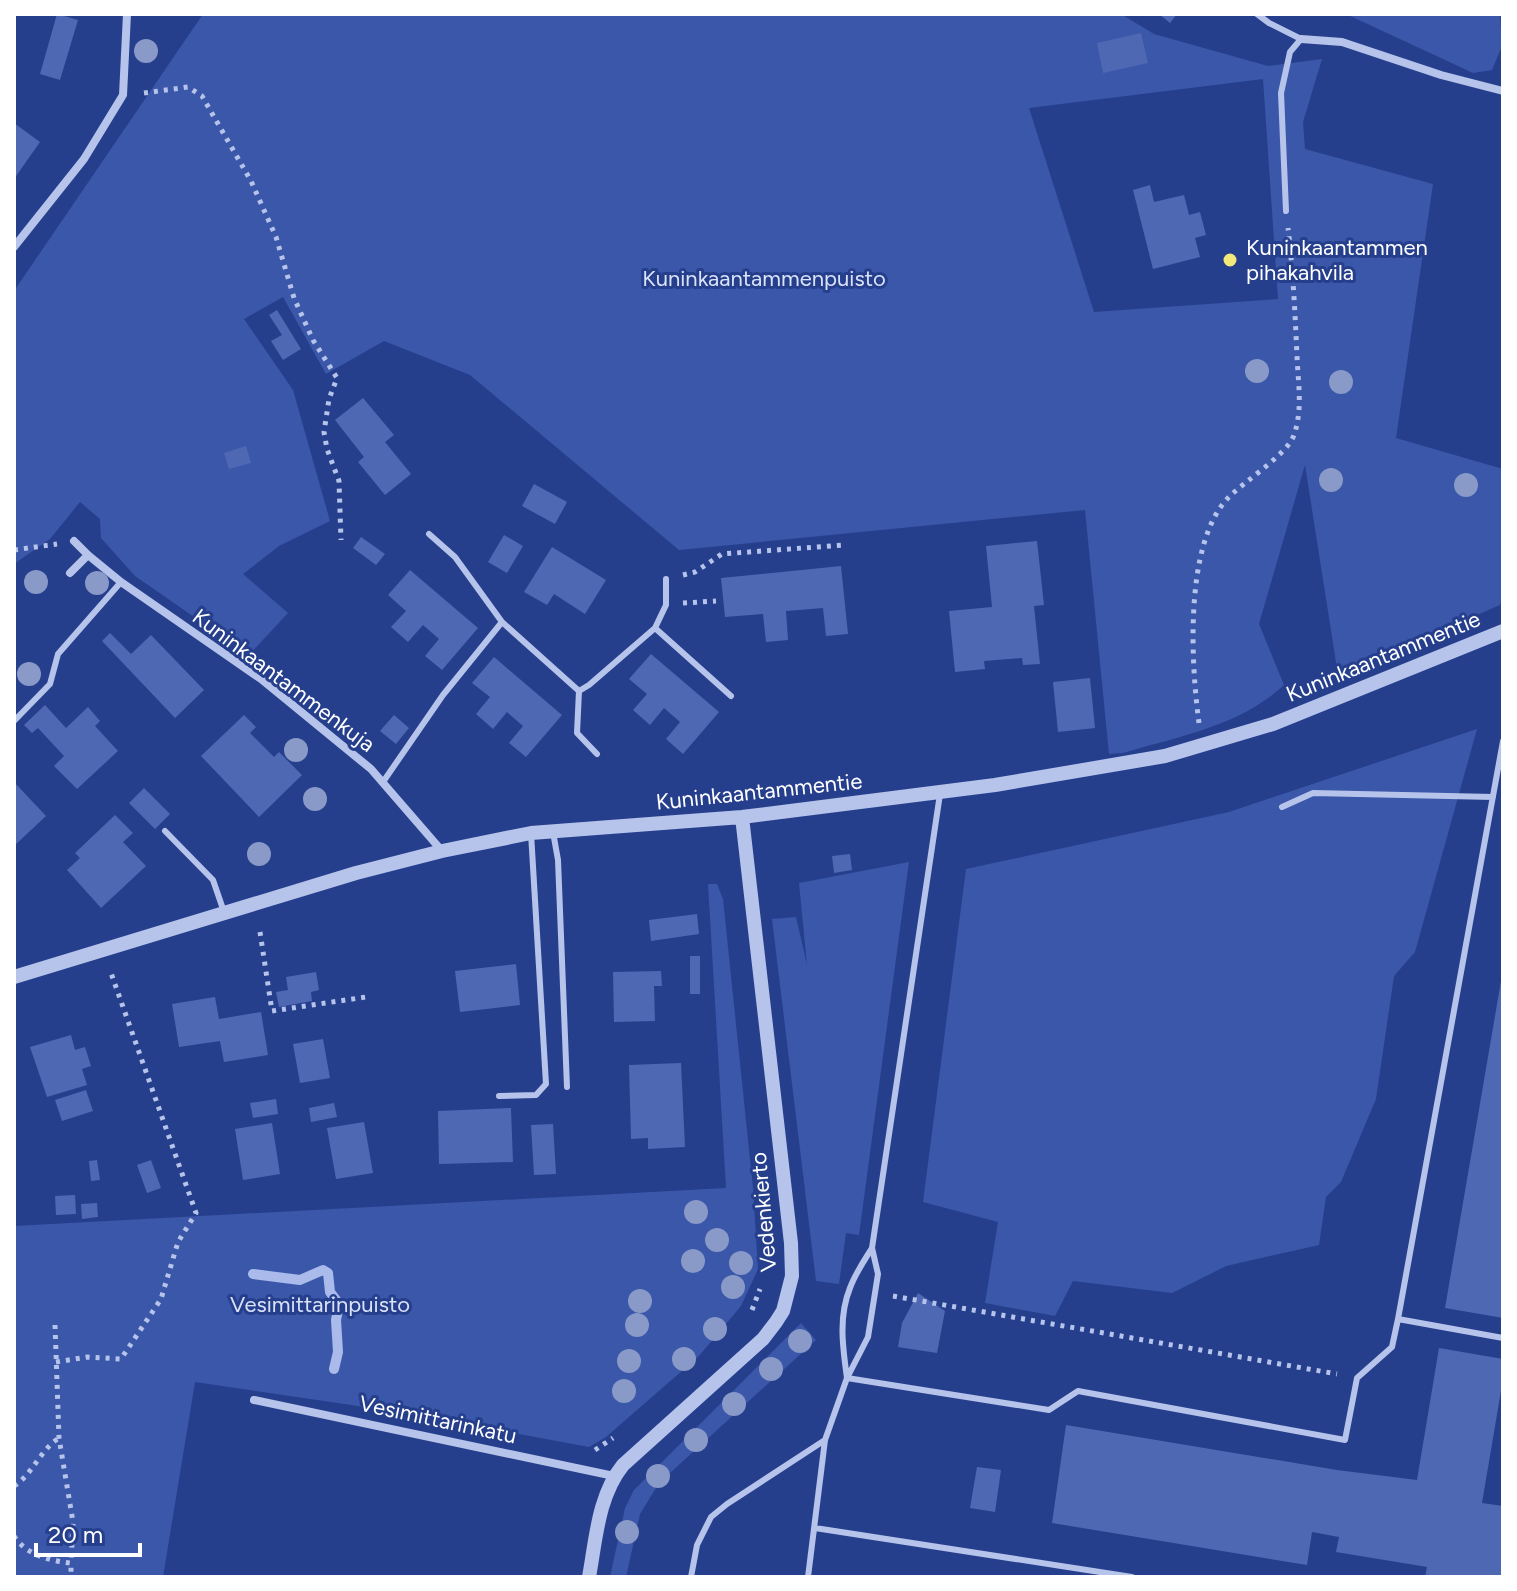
<svg xmlns="http://www.w3.org/2000/svg" width="1517" height="1591" viewBox="0 0 1517 1591" font-family="Figtree,sans-serif">
	<style>
		.green { fill: #3b57a9; fill-rule: evenodd }
		.lines { fill: none; stroke-linecap: round; stroke-linejoin: round }
		.stream { stroke: #aabbeb; stroke-width: 10 }
		.building { fill: #4f68b3 }
		.path { stroke: #b6c3ea; stroke-width: 5; stroke-dasharray: 4 6; stroke-linecap: butt }
		.service { stroke: #b6c3ea; stroke-width: 6 }
		.minor { stroke: #b6c3ea; stroke-width: 8 }
		.tertiary { stroke: #b6c3ea; stroke-width: 14 }
		.tree { fill: #8999c8 }
		.poi-dot { fill: #f4e87a; stroke: #263f8d; stroke-width: 3 }
		.labels { text-anchor: middle; stroke-width: 6; stroke-linejoin: round; paint-order: stroke }
		.poi-label { font-size: 22px; fill: #fff; stroke: #263f8d; text-anchor: start }
		.park-label { font-size: 22px; fill: #dae2f8; stroke: #263f8d }
		.street-label { font-size: 22px; fill: #fff; stroke: #263f8d }
	</style>
	<rect width="100%" height="100%" fill="#263f8d"/>
	<path class="green" d="M203,14H1121L1154,34L1268,66L1322,59L1303,122L1305,149L1433,184L1396,438L1503,469V590L1500,605L1338,675L1305,465L1259,624L1284,685C1240,726 1179,736 1123,753L1109,754L1085,510L679,550L470,375L384,341L326,374L283,297L244,319L293,390L330,521L279,546L243,574L288,613L249,655L135,576L101,538L100,519L80,502L50,539L14,564V291ZM1263,79L1278,299L1094,312L1029,108Z
		M1346,14H1500L1502,46L1492,70L1473,73Z
		M1477,729L1415,952L1394,976L1376,1099L1341,1182L1326,1197L1319,1245L1226,1266L1172,1293L1073,1281L1055,1316L985,1303L998,1222L923,1202L966,869L1229,812Z
		M909,862L859,1235L846,1233L839,1284L816,1281L772,919L796,917L807,965L799,883Z
		M708,884H717L723,899L753,1188L758,1269L741,1306L699,1356L606,1437L589,1447L399,1412L195,1382L163,1577H14V1226L726,1188Z
		M801,1323L816,1340L659,1483L640,1514L626,1577H610L625,1508L634,1490Z"/>
	<g class="lines">
		<path class="stream" d="M253,1274L300,1280L323,1270L328,1273L330,1292L339,1304L336,1320L338,1352L334,1369"/>
	</g>
	<path class="building" d="M57,14L78,20L60,80L40,74Z
		M1159,14H1177L1170,23Z
		M1141,33L1148,63L1103,73L1097,43Z
		M14,123L40,142L14,179Z
		M1150,185L1154,202L1184,195L1189,215L1200,212L1206,235L1195,238L1200,257L1153,269L1133,190Z
		M277,310L301,349L283,360L271,341L282,335L269,315Z
		M363,398L394,435L385,442L411,474L385,495L358,462L364,457L335,420Z
		M246,446L251,463L229,469L224,453Z
		M534,484L567,502L555,524L522,506Z
		M504,535L523,546L507,573L488,562Z
		M361,537L385,554L376,565L353,548Z
		M1037,541L1044,605L1034,606L1040,664L1023,665L1022,658L984,661L985,669L955,672L949,611L992,607L986,546Z
		M552,547L606,580L585,614L554,594L547,605L524,592Z
		M841,566L848,634L826,636L823,608L786,611L788,640L766,642L763,614L725,617L721,578Z
		M410,570L478,628L442,670L425,656L439,639L423,625L408,642L391,627L406,611L388,595Z
		M110,633L131,654L151,635L204,690L175,718L102,641Z
		M651,654L719,712L683,754L666,739L680,722L664,708L650,725L633,710L647,694L629,679Z
		M494,657L562,715L526,757L509,743L523,726L507,712L493,729L476,714L490,697L472,683Z
		M1090,678L1095,728L1058,732L1053,682Z
		M45,705L66,728L88,707L100,721L95,726L118,751L77,789L54,766L64,756L38,728L32,733L24,725Z
		M244,715L256,727L250,733L274,757L279,752L302,775L259,817L201,756Z
		M394,715L409,728L396,744L380,731Z
		M14,782L46,816L14,846Z
		M144,788L170,814L155,829L129,803Z
		M115,815L133,833L123,842L146,866L101,908L67,870L80,858L75,853Z
		M850,854L852,870L834,873L832,856Z
		M697,914L699,934L651,941L649,920Z
		M690,956H700V994H690Z
		M516,964L520,1005L460,1012L455,971Z
		M661,971L662,986H654L655,1021L614,1022L613,972Z
		M316,972L319,990L311,992L312,1001L279,1007L276,992L288,990L286,977Z
		M1501,981L1503,982V1318L1445,1308Z
		M215,997L219,1019L261,1012L268,1055L224,1062L220,1041L179,1047L172,1004Z
		M71,1035L75,1050L85,1047L91,1066L82,1069L87,1085L47,1097L30,1047Z
		M323,1039L330,1078L300,1083L293,1044Z
		M681,1063L685,1147L648,1149V1138L631,1139L629,1065Z
		M86,1090L93,1111L62,1121L55,1100Z
		M276,1099L278,1114L253,1118L250,1103Z
		M334,1103L337,1117L311,1122L309,1108Z
		M511,1108L513,1162L439,1164L438,1111Z
		M364,1122L373,1173L336,1179L327,1128Z
		M272,1123L280,1174L243,1180L235,1129Z
		M553,1124L556,1174L534,1175L531,1125Z
		M97,1160L100,1180L91,1181L89,1161Z
		M151,1160L161,1188L147,1193L137,1165Z
		M75,1195L76,1214L56,1215L55,1196Z
		M97,1203L98,1217L82,1219L81,1204Z
		M918,1293L945,1311L937,1353L898,1347L902,1323Z
		M1439,1348L1503,1359V1379L1482,1503L1503,1506V1577H1425L1427,1567L1336,1552L1339,1537L1312,1532L1307,1565L1052,1523L1066,1425L1337,1470L1417,1480Z
		M977,1467L1001,1470L995,1512L970,1508Z"/>
	<g class="lines">
		<path class="path" d="M144,93L188,87L202,96L251,181L276,237L294,298L313,340L337,378L329,399L324,432L327,449L339,481L341,540
			M14,550L57,544
			M683,575L695,572L722,554L843,545
			M683,603L716,601
			M1199,723C1191,664 1184,544 1228,498C1243,482 1287,455 1294,435C1303,409 1298,383 1297,356C1295,313 1293,270 1288,228
			M260,932L272,1011L366,997
			M893,1296L1337,1374
			M752,1310L760,1289
			M55,1325L59,1438L73,1522L71,1563
			M56,1362L87,1357L121,1359L161,1299L178,1242L196,1213L111,973
			M595,1450L613,1438
			M14,1486C33,1474 40,1450 59,1438
			M14,1536C26,1555 50,1561 71,1563V1577"/>
		<path class="service" d="M1257,14L1269,23L1301,39L1290,52L1281,93L1286,211
			M429,534L455,557L502,622
			M655,628L731,696
			M579,691L577,733L597,754
			M14,721L50,684L58,654L121,582
			M383,782L443,695L502,622L579,691L589,685L655,628L666,605V579
			M1282,807L1313,793L1493,797
			M165,831L213,880L224,912
			M553,832L558,860L567,1087
			M499,1096L536,1095L546,1084L531,833
			M1398,1319L1503,1338
			M847,1378L1049,1410L1078,1391L1345,1440L1357,1378L1392,1347L1398,1319L1503,741
			M847,1378C843,1349 838,1317 850,1288C855,1274 864,1261 872,1248L940,794
			M815,1528L1132,1577
			M691,1577L697,1545L711,1517L727,1504L825,1440
			M808,1577L825,1440L847,1378L868,1337L878,1274L872,1248"/>
		<path class="minor" d="M1301,39L1342,42L1441,75L1503,91
			M14,247L84,159L123,95L127,14
			M88,555L121,582L261,679L371,769L442,851
			M70,573L88,555L74,541
			M254,1400L614,1476"/>
		<path class="tertiary" d="M14,977L356,873L442,851L531,833L742,817L995,785L1165,756L1273,724L1503,631
			M589,1577C596,1539 598,1496 623,1465L763,1339L776,1322L783,1311L792,1276L791,1243L742,817"/>
	</g>
	<g class="tree">
		<circle cx="146" cy="51" r="12"/>
		<circle cx="1257" cy="371" r="12"/>
		<circle cx="1341" cy="382" r="12"/>
		<circle cx="1331" cy="480" r="12"/>
		<circle cx="1466" cy="485" r="12"/>
		<circle cx="36" cy="582" r="12"/>
		<circle cx="97" cy="583" r="12"/>
		<circle cx="29" cy="674" r="12"/>
		<circle cx="296" cy="750" r="12"/>
		<circle cx="315" cy="799" r="12"/>
		<circle cx="259" cy="854" r="12"/>
		<circle cx="696" cy="1212" r="12"/>
		<circle cx="717" cy="1240" r="12"/>
		<circle cx="693" cy="1261" r="12"/>
		<circle cx="741" cy="1263" r="12"/>
		<circle cx="733" cy="1287" r="12"/>
		<circle cx="640" cy="1301" r="12"/>
		<circle cx="637" cy="1325" r="12"/>
		<circle cx="715" cy="1329" r="12"/>
		<circle cx="800" cy="1341" r="12"/>
		<circle cx="684" cy="1359" r="12"/>
		<circle cx="629" cy="1361" r="12"/>
		<circle cx="771" cy="1369" r="12"/>
		<circle cx="624" cy="1391" r="12"/>
		<circle cx="734" cy="1404" r="12"/>
		<circle cx="696" cy="1440" r="12"/>
		<circle cx="658" cy="1476" r="12"/>
		<circle cx="627" cy="1532" r="12"/>
	</g>
	<circle class="poi-dot" cx="1230" cy="260" r="8"/>
	<g class="labels">
		<g class="poi-label">
			<text x="1246" y="255">Kuninkaantammen<tspan x="1246" dy="25">pihakahvila</tspan></text>
		</g>
		<g class="park-label">
			<text x="764" y="286">Kuninkaantammenpuisto</text>
			<text x="320" y="1312">Vesimittarinpuisto</text>
		</g>
		<g class="street-label">
			<text transform="translate(1383 656) rotate(-22)" y="8">Kuninkaantammentie</text>
			<text transform="translate(284 680) rotate(37)" y="8">Kuninkaantammenkuja</text>
			<text transform="translate(759 791) rotate(-6)" y="8">Kuninkaantammentie</text>
			<text transform="translate(763 1212) rotate(-95)" y="8">Vedenkierto</text>
			<text transform="translate(438 1419) rotate(12)" y="8">Vesimittarinkatu</text>
		</g>
	</g>
	<rect width="1517" height="1591" fill="none" stroke="#ffffff" stroke-width="32"/>
	<path d="M36 1543v12h104v-12" fill="none" stroke="#ffffff" stroke-width="4"/>
	<text x="48" y="1543" font-size="24" fill="#ffffff" stroke="#263f8d" stroke-width="6" paint-order="stroke">20 m</text>
</svg>
